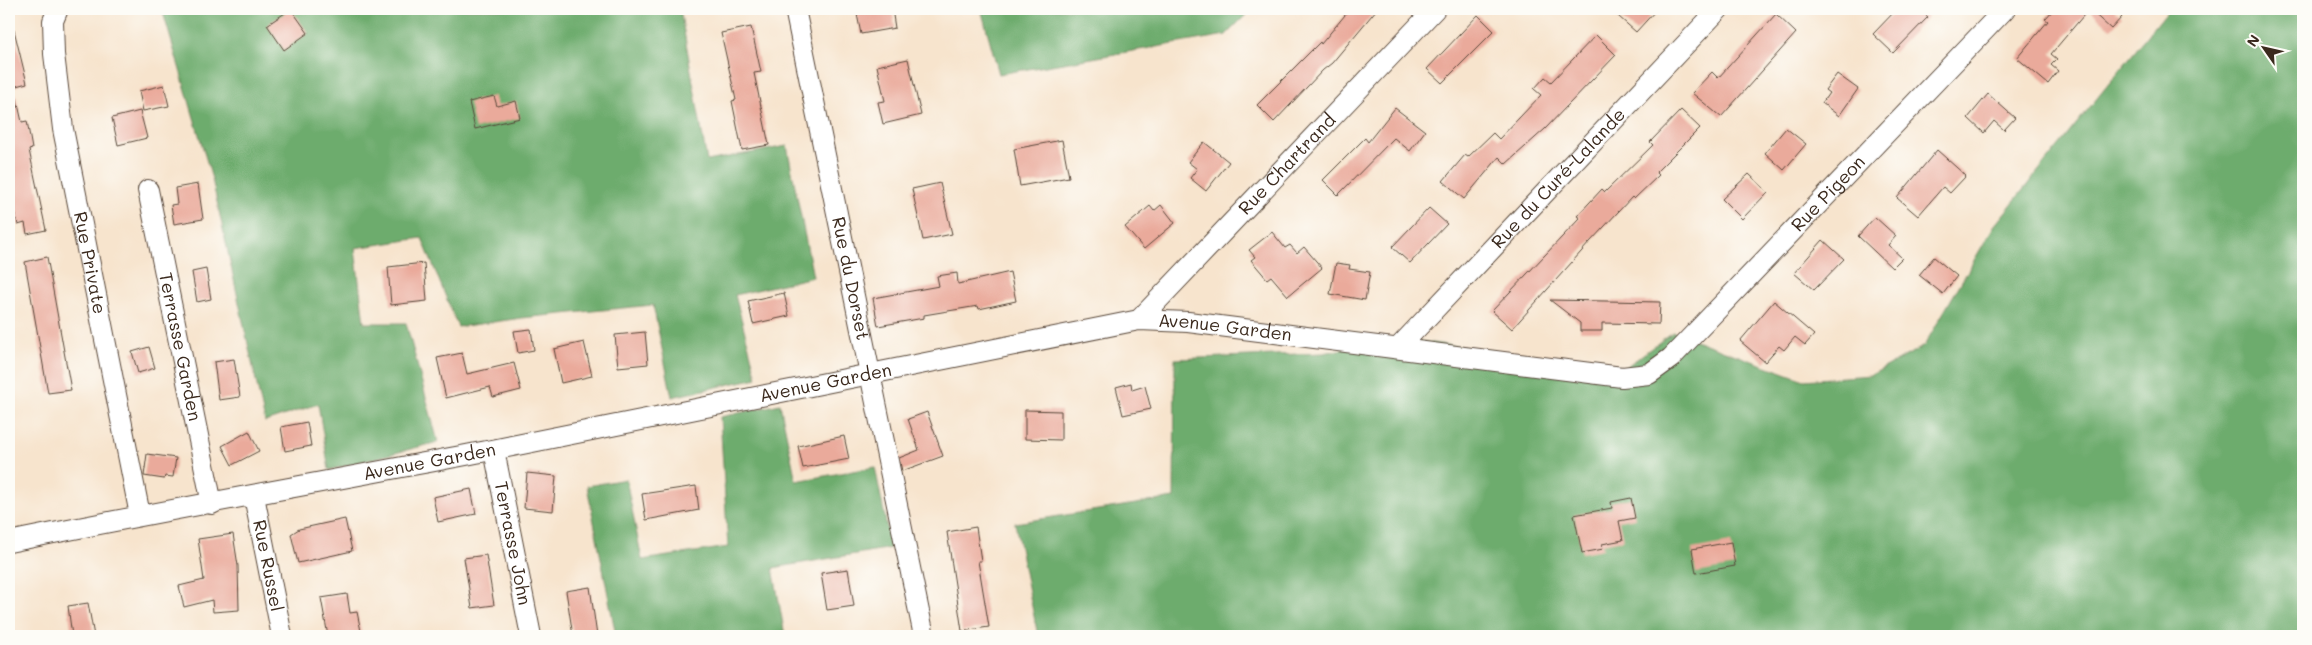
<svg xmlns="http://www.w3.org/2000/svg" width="2312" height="645" viewBox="0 0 2312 645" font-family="Mali,sans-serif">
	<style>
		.forest { fill: #6dac6d; stroke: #546b46 }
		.building { fill: #eaaa9b }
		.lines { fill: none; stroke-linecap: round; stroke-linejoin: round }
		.street-casing { stroke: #574638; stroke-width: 22 }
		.street { stroke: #fff; stroke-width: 20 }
		.labels { text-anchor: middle; stroke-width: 5; stroke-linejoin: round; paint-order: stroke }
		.street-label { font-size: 18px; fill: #3b2a1e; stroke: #fdfcf7 }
	</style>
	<rect width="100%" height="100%" fill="#fdfcf7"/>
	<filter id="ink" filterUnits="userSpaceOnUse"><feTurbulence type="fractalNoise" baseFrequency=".02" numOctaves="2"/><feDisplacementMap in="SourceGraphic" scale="10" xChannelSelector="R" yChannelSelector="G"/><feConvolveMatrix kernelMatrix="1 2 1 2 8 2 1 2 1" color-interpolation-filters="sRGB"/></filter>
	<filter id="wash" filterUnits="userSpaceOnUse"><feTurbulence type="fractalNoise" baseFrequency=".0096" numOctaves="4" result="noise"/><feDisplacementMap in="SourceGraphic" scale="20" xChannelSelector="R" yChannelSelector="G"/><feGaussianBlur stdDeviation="1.12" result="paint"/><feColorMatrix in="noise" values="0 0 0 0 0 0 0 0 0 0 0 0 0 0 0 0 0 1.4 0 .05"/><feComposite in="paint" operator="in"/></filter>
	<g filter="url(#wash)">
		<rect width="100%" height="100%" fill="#f7e4cd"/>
		<path class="forest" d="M162,9H680L707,161L787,146L813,277L735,295L757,378L672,397L653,305L522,318L458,327L422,238L355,248L364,323H406L438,442L329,470L318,404L265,422L212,179Z
			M981,9H1252L1226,35L999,74Z
			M2169,9H2303V636H1038L1015,523L1174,498L1175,359L1324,353L1396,338L1623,369L1673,332L1804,380L1871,375L1924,346L1994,226Z
			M780,404L796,481L875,467L891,548L773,568L785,636H616L587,486L626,479L642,560L728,547L720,417Z"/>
		<g id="blocks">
			<path class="building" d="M291,9L308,33L284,50L267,25Z
				M856,9H892L895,28L861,34Z
				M1350,9H1377L1332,63L1323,70L1274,122L1257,105L1320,42L1321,44Z
				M1610,9H1657L1636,32Z
				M1897,9H1919L1928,17L1893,53L1873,34Z
				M2054,9H2089L2051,54L2057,59L2051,65L2058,71L2048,84L2017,58L2048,21L2045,19Z
				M2089,9H2114L2122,17L2111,29Z
				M1776,14L1796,33L1721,117L1692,93L1712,72L1718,78Z
				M1478,15L1494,31L1442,83L1427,69Z
				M751,27L761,72L754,73L769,145L742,150L732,101L736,100L721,33Z
				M14,30L27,83L9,88V31Z
				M1596,35L1616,55L1545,129L1506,164L1499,157L1464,199L1443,181L1465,155L1468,157L1493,133L1499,139L1541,95L1534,89L1545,77L1551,82Z
				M908,59L921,115L883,124L878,102L885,101L877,66Z
				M1837,74L1858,89L1839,116L1822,103L1829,93L1825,90Z
				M164,85L169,106L143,111L139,91Z
				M15,91L22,122L27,121L32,149L29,150L46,230L27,234L25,223L18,225L9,181V92Z
				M1988,94L2015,118L2004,130L1994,121L1984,133L1968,118Z
				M494,96L497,106L516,101L520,118L475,129L469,102Z
				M1395,108L1425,131L1410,151L1394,138L1338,195L1323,180L1365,138L1368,142Z
				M1681,110L1700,128L1656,172L1659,175L1634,199L1632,197L1590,242L1512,329L1492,311L1580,218L1577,216L1602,189L1605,192L1653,145L1650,142Z
				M140,111L147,138L118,145L112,118Z
				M1786,128L1806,144L1784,170L1765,153Z
				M1062,140L1069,177L1020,186L1014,149Z
				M1204,142L1229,162L1206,191L1190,178L1197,169L1188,162Z
				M1937,150L1966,176L1950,193L1943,187L1918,216L1897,198Z
				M1749,174L1768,192L1742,219L1722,199Z
				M940,183L952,234L923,240L912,189Z
				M198,184L203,219L174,224L171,205L177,204L175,188Z
				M1161,205L1175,223L1144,249L1125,227L1150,206L1154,211Z
				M1429,208L1447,224L1410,263L1392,247Z
				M1875,217L1896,236L1888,245L1902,258L1892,268L1858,236Z
				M1272,232L1285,248L1290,245L1297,253L1304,247L1322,268L1288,296L1271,276L1267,279L1251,260L1255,257L1249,250Z
				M1823,240L1844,259L1814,290L1794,273Z
				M47,257L71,390L48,393L25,262Z
				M1934,257L1957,276L1943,294L1919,275Z
				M424,263L427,301L391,305L388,267Z
				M1336,263L1350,265L1349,269L1370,272L1365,300L1330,294Z
				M206,269L211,299L197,302L192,272Z
				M1010,272L1016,301L979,309L978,306L924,315V318L878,326L873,298L939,286L937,276L957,273L958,284Z
				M784,293L789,316L753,324L748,301Z
				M1550,300L1660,302L1659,324L1602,323V331H1580V323Z
				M1774,301L1814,335L1805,345L1795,337L1784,350L1779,346L1765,362L1740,341Z
				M531,329L534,350L518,353L514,331Z
				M645,332L648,364L618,367L615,335Z
				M584,342L592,376L561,383L554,349Z
				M149,347L155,368L138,373L132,352Z
				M462,353L467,374L514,363L521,390L493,397L490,387L446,398L437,358Z
				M234,359L240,397L219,400L214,362Z
				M1131,383L1132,390L1145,386L1151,409L1123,415L1116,387Z
				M1025,410L1061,411V440L1025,439Z
				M927,412L943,456L902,471L899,458L919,450L908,419Z
				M307,422L311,446L285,451L281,427Z
				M249,431L259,451L232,465L222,446Z
				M844,436L849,459L803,468L798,446Z
				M147,454L176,458L173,477L165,476L164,479L144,476Z
				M527,473L556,476L553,511L524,508Z
				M696,486L699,510L646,520L642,494Z
				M471,489L476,514L438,522L433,497Z
				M1631,498L1635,518L1619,521L1623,540L1602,544L1603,549L1582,553L1574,515L1612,508L1611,502Z
				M345,519L352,551L298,563L291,534L299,529Z
				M976,527L981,561H978L989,627L962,631L947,532Z
				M233,534L238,566L239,610L213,612L212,600L184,607L179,586L204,580L198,539Z
				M1731,542L1735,566L1696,573L1692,549Z
				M486,555L494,605L472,608L464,558Z
				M848,569L854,606L827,610L821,573Z
				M590,587L597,636H573L566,591Z
				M347,594L350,613L357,612L362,636H328L321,598Z
				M88,603L94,636H72L68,606Z"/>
		</g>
	</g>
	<g filter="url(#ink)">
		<use href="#blocks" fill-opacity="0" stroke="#574638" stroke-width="1"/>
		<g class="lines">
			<g class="street-casing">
				<g id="street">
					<path id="s1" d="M58,9L53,21L54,54L63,129L140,515"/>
					<path id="s2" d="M795,9L924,636"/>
					<path id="s3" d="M148,190L212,504"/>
					<path id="s4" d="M1139,320L1435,9"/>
					<path id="s5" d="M1399,347L1719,9"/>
					<path id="s6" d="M494,450L531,636"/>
					<path id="s7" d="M254,496L282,636"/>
					<path id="s8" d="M9,542C169,509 331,481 492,450C708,408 923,362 1139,320L1188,322L1622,377L1649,374L1671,358L2005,9"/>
				</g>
			</g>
			<use href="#street" class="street"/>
		</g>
	</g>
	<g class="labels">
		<g class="street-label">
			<text dy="6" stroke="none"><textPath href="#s4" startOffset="215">Rue Chartrand</textPath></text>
			<text dy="6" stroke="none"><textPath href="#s5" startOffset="232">Rue du Curé-Lalande</textPath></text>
			<text dy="6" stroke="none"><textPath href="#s8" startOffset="1920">Rue Pigeon</textPath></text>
			<text dy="6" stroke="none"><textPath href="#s1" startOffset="258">Rue Private</textPath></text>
			<text dy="6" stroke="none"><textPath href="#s2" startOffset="275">Rue du Dorset</textPath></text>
			<text dy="6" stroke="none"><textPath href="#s8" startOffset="1238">Avenue Garden</textPath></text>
			<text dy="6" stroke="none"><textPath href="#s3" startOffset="160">Terrasse Garden</textPath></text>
			<text dy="6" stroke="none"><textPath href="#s8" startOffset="832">Avenue Garden</textPath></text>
			<text dy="6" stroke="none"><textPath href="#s8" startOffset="428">Avenue Garden</textPath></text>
			<text dy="6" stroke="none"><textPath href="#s6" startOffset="95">Terrasse John</textPath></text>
			<text dy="6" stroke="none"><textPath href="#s7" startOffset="71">Rue Russel</textPath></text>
		</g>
	</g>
	<rect width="2312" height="645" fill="none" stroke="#fdfcf7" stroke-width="30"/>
	<g transform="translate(2264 48) rotate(304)" stroke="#fdfcf7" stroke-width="4" paint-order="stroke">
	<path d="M0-4L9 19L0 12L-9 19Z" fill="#3b2a1e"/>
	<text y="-8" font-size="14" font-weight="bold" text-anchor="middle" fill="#3b2a1e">N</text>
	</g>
</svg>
